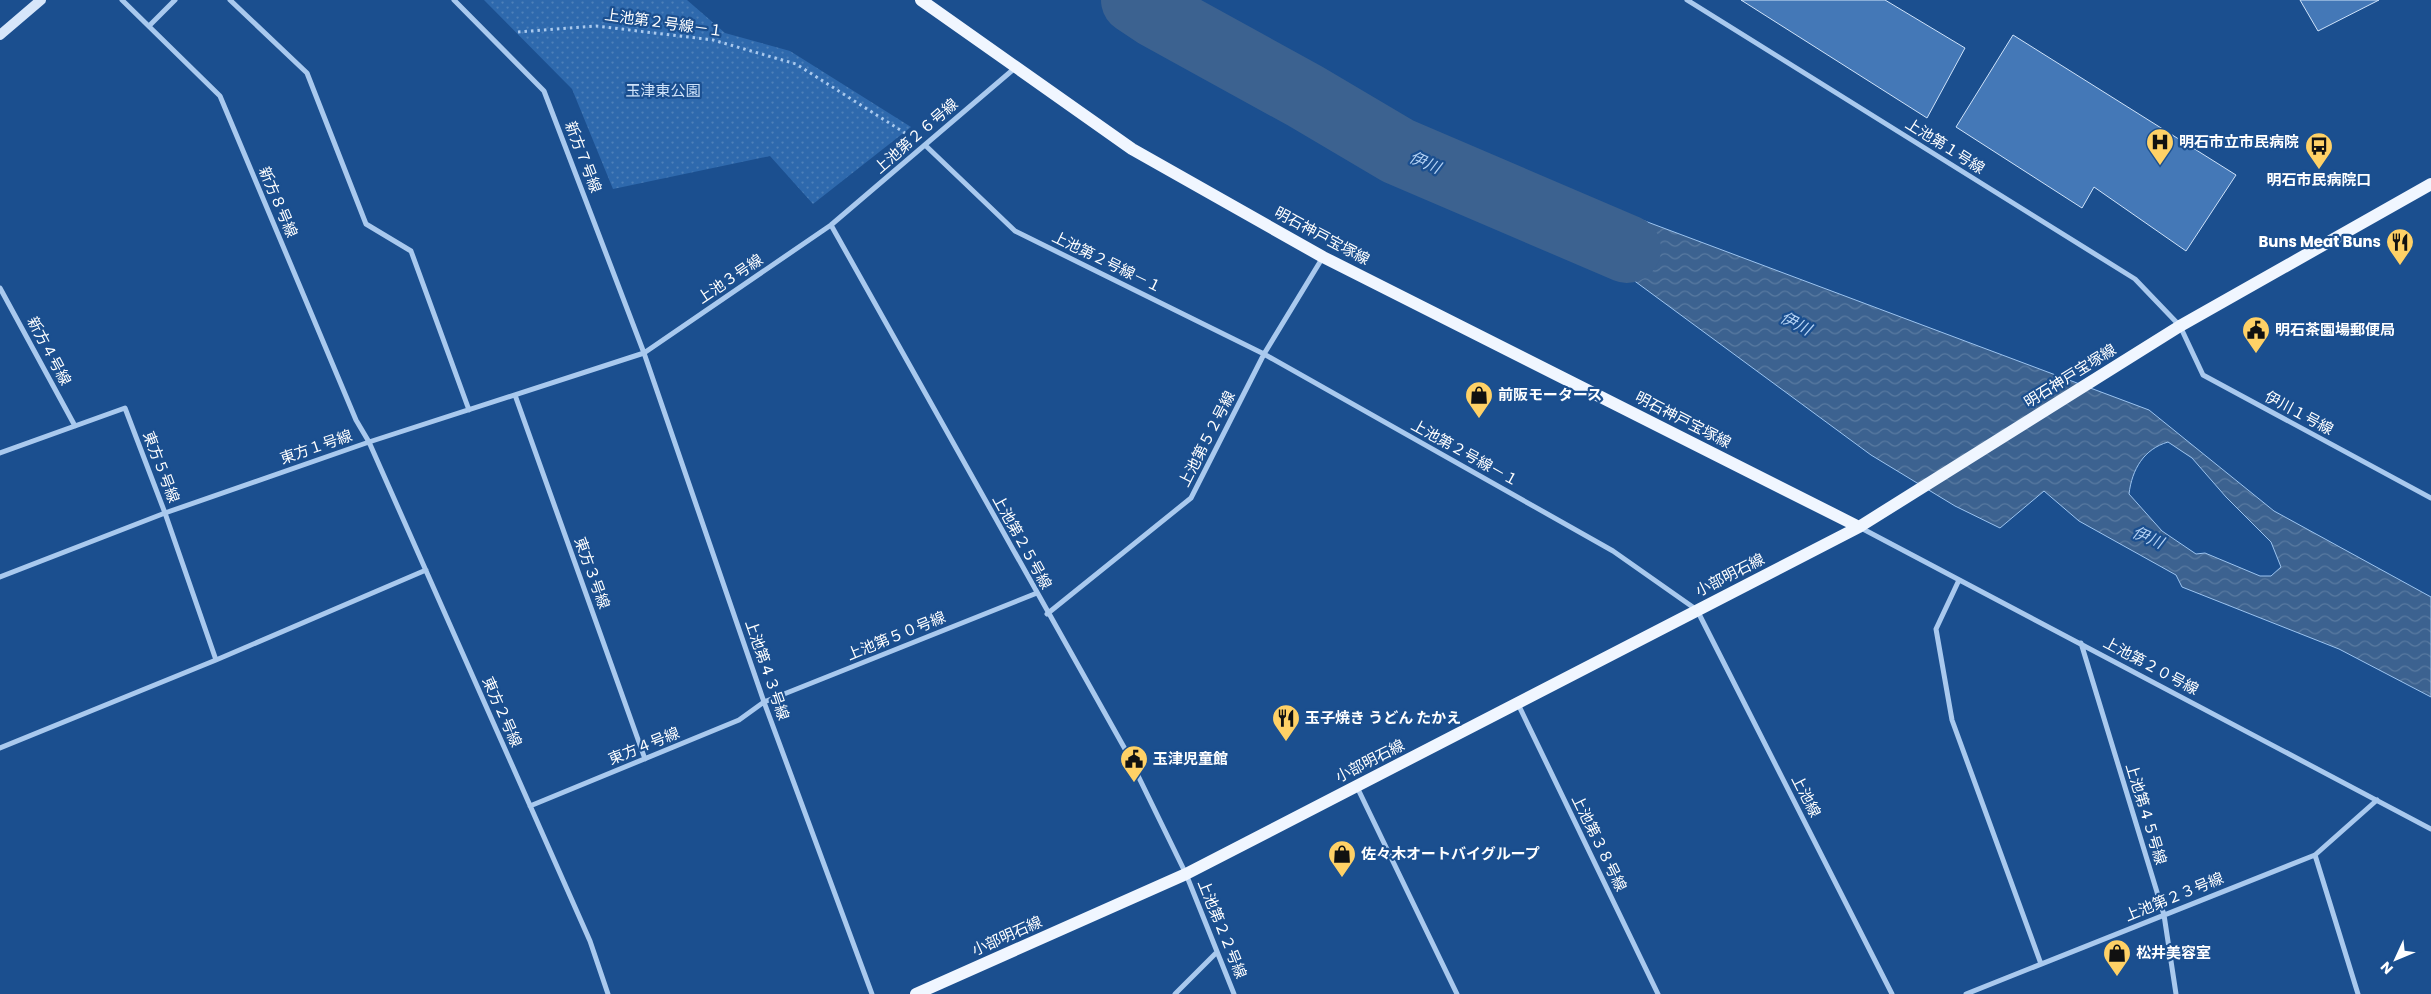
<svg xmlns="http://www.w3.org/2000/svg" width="2431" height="994" viewBox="0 0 2431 994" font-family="Poppins,'Noto Sans JP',sans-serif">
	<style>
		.park { fill: url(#park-dots) }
		.water { fill: url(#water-waves); stroke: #9cc4f0; fill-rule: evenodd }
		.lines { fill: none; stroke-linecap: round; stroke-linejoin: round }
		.river { stroke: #3c6290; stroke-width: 68 }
		.building { fill: #4478b7; stroke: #cfe3fa }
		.path { stroke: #a9c9ee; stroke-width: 3; stroke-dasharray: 2.5 4; stroke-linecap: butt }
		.street { stroke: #a9c9ee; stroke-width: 5 }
		.secondary { stroke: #d6e6fa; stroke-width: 10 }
		.primary { stroke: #f0f6ff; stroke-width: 12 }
		.labels { text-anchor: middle; stroke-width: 4.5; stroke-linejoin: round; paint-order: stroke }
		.street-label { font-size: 15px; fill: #fff; stroke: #1b4f8f }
		.park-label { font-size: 15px; fill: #cfe3fa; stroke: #1b4f8f }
		.poi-label { font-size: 15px; font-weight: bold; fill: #fff; stroke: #1b4f8f; text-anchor: start }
		.water-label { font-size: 16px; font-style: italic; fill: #b5d3f5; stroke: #1b4f8f }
	</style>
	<defs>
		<pattern id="park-dots" width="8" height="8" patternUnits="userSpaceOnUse" patternTransform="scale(1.25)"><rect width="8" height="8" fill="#2e69ad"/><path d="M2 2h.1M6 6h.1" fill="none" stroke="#4d80b9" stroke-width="1.8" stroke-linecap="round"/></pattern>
		<pattern id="water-waves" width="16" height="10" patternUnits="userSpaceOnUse" patternTransform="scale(1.25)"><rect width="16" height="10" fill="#3c6290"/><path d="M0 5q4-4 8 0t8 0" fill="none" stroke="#597aa1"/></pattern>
	</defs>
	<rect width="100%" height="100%" fill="#1b4f8f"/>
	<path class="park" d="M484,0H687L725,33L790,51L911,127L813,204L770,156L613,189L572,89Z"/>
	<path class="water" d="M1458,151L2149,410L2274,511L2431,597V697L2339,649L2182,587L2176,575L2079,521L2044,491L2000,528L1955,506L1871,455ZM2168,442L2192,458L2226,497L2271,542L2281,567L2271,576H2260L2205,553L2196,554L2162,531L2129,494C2132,469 2144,449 2168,442Z"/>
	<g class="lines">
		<path class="river" d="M1135,0L1156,14L1305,96L1398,151L1627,249"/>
	</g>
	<path class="building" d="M1741,0H1885L1965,48L1927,118Z
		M2300,0H2379L2318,31Z
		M2013,35L2236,175L2186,251L2094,187L2082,208L1956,127Z"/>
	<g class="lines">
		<path class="path" d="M518,32L596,26L713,40L796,64L905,133"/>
		<path class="street" d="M122,0L220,96L356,420L369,442L590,941L608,994
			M230,0L307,73L366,224L411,251L469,410
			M454,0L544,91L644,353L764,702L872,994
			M1687,0L2135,279L2180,326L2203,375L2431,498
			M149,26L175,0
			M925,145L1015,231L1264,354L1613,551L1697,610L1892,994
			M831,225L1125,749L1186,874L1234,994
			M0,288L75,426
			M515,395L645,759
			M0,453L125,408L165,513L216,660
			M1861,528L2431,829
			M0,577L165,513L369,442L644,353L831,225L1015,68
			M1959,580L1936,629L1952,720L2041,964
			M1047,614L1191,498L1264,354L1323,257
			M2081,643L2164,915L2176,994
			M1518,704L1658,994
			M0,748L216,660L426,570
			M1357,787L1457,994
			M530,806L739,720L764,702L1037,593
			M2315,855L2358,994
			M1175,994L1216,953
			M1966,994L2315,855L2377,800"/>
		<path class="secondary" d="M0,35L41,0"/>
		<path class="primary" d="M921,0L1132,149L1323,257L1859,527
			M916,994L1186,874L1859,527L2180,326L2431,184"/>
	</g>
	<defs>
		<g id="hospital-pin" transform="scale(1.4375)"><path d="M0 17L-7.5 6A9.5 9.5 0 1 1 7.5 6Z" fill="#ffd166" stroke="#1b4f8f"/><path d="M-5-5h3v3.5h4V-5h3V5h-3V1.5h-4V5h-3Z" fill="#111"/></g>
		<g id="bus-pin" transform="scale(1.4375)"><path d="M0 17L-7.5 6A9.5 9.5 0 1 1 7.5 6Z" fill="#ffd166" stroke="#1b4f8f"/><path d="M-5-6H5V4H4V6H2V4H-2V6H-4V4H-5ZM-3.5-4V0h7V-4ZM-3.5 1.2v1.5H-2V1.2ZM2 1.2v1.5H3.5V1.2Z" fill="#111"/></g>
		<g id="restaurant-pin" transform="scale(1.4375)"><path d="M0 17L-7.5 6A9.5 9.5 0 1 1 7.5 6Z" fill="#ffd166" stroke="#1b4f8f"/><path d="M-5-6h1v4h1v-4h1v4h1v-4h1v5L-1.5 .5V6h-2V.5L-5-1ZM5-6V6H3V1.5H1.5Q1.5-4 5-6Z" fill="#111"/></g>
		<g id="civic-pin" transform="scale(1.4375)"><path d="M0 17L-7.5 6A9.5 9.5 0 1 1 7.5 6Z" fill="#ffd166" stroke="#1b4f8f"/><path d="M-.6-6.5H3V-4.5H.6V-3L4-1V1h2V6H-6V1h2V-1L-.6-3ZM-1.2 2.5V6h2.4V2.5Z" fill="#111"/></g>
		<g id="shop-pin" transform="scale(1.4375)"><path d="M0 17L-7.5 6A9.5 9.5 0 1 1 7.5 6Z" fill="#ffd166" stroke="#1b4f8f"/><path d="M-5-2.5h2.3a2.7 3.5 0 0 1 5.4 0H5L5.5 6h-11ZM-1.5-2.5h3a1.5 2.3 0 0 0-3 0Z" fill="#111"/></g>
	</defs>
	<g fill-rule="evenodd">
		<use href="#hospital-pin" x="2160" y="142"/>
		<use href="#bus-pin" x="2319" y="146"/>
		<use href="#restaurant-pin" x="2400" y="242"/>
		<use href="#civic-pin" x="2256" y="330"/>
		<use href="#shop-pin" x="1479" y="395"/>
		<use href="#restaurant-pin" x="1286" y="718"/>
		<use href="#civic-pin" x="1134" y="759"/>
		<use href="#shop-pin" x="1342" y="854"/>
		<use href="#shop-pin" x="2117" y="953"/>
	</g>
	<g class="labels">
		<g class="street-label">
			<text transform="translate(664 23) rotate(8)" y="5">上池第２号線－１</text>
			<text transform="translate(916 136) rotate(-41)" y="5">上池第２６号線</text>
			<text transform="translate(1945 146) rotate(32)" y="5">上池第１号線</text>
			<text transform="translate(583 157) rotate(69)" y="5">新方７号線</text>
			<text transform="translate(278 202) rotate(67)" y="5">新方８号線</text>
			<text transform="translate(1322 236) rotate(28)" y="5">明石神戸宝塚線</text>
			<text transform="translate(1107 262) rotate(26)" y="5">上池第２号線－１</text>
			<text transform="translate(730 279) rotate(-34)" y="5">上池３号線</text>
			<text transform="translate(49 351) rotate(62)" y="5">新方４号線</text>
			<text transform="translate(2070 376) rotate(-32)" y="5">明石神戸宝塚線</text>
			<text transform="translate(2299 413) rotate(28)" y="5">伊川１号線</text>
			<text transform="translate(1683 420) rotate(27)" y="5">明石神戸宝塚線</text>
			<text transform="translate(1207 439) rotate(-63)" y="5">上池第５２号線</text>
			<text transform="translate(316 447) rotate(-19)" y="5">東方１号線</text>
			<text transform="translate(1465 453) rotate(29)" y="5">上池第２号線－１</text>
			<text transform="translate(161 467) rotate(69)" y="5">東方５号線</text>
			<text transform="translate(1022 542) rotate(61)" y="5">上池第２５号線</text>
			<text transform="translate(592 573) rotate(70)" y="5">東方３号線</text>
			<text transform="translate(1730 575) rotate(-27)" y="5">小部明石線</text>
			<text transform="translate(896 636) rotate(-22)" y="5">上池第５０号線</text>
			<text transform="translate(2151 666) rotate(28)" y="5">上池第２０号線</text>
			<text transform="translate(767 670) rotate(71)" y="5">上池第４３号線</text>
			<text transform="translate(502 712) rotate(66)" y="5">東方２号線</text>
			<text transform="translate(644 746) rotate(-22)" y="5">東方４号線</text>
			<text transform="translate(1370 761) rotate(-27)" y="5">小部明石線</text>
			<text transform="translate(1806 796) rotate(63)" y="5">上池線</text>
			<text transform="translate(2146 814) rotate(73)" y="5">上池第４５号線</text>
			<text transform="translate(1599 843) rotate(64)" y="5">上池第３８号線</text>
			<text transform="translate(2174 897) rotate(-22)" y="5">上池第２３号線</text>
			<text transform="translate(1222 929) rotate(68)" y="5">上池第２２号線</text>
			<text transform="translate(1007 936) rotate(-24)" y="5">小部明石線</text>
		</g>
		<g class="park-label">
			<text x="663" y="96">玉津東公園</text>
		</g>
		<g class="poi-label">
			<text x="2179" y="147">明石市立市民病院</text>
			<text x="2319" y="185" text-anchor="middle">明石市民病院口</text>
			<text x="2381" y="247" text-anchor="end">Buns Meat Buns</text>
			<text x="2275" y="335">明石茶園場郵便局</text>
			<text x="1498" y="400">前阪モータース</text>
			<text x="1305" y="723">玉子焼き うどん たかえ</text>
			<text x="1153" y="764">玉津児童館</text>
			<text x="1361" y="859">佐々木オートバイグループ</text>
			<text x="2136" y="958">松井美容室</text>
		</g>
		<g class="water-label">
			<text transform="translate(1425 162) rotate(23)" y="6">伊川</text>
			<text transform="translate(1796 323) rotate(27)" y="6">伊川</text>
			<text transform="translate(2148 537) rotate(23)" y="6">伊川</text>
		</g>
	</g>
	<g transform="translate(2396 959) rotate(226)" stroke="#1b4f8f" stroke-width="4" paint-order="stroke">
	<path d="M0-4L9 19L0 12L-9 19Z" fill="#ffffff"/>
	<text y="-8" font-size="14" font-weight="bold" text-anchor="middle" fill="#ffffff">N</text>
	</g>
</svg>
